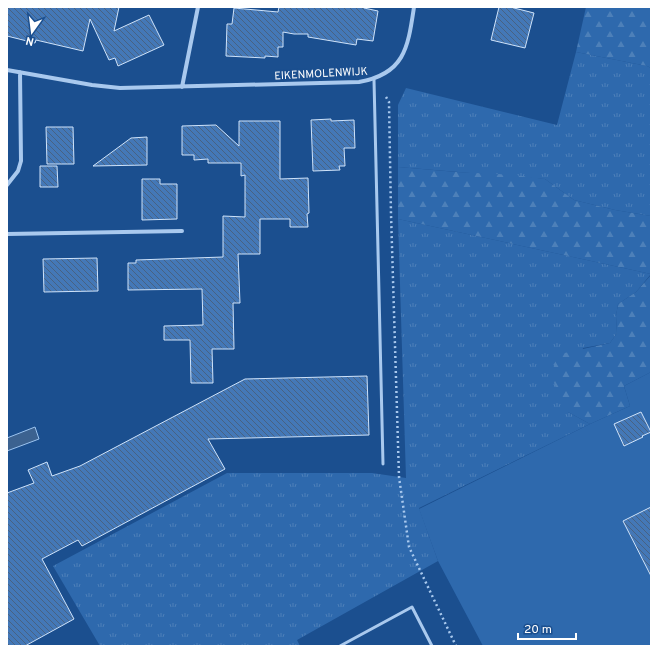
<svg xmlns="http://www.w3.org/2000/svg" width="658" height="653" viewBox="0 0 658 653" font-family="Overpass,sans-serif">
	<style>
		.grass { fill: url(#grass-tufts) }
		.forest { fill: url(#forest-firs) }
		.pitch { fill: #2e69ad }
		.water { fill: #3c6290; stroke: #9cc4f0 }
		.building { fill: url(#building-back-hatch); stroke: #cfe3fa }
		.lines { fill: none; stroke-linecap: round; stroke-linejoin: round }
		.path { stroke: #a9c9ee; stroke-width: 2.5; stroke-dasharray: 2 3; stroke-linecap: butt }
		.service { stroke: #a9c9ee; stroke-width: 3 }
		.minor { stroke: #a9c9ee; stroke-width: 4 }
		.labels { text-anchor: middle; stroke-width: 3.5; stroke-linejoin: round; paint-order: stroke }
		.street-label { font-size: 11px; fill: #fff; stroke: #1b4f8f }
	</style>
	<defs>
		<pattern id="grass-tufts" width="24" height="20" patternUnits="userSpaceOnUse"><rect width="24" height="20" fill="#2e69ad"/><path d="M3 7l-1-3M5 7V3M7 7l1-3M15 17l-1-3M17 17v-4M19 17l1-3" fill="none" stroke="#4d80b9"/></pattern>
		<pattern id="forest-firs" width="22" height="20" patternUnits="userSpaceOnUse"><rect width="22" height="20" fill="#2e69ad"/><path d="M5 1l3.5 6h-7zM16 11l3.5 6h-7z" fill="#4d80b9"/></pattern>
		<pattern id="building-back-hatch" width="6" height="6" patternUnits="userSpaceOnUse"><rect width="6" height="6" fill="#4478b7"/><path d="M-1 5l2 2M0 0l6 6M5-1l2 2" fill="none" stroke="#486282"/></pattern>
	</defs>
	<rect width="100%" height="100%" fill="#1b4f8f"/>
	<path class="grass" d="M576,52L647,66L651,68V216L615,210L574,200L545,179L398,167V105L406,88L557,125Z
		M398,219L651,274L636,292L618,304L616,316L617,333L610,343L583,348L568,412L590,424L419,508L438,561L297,640L300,646H100L53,566L227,473H372L406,478Z"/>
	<path class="forest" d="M586,7H651V68L647,66L576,52Z
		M398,167L457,172L514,175L545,179L574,200L615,210L651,216V274L398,219Z
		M651,275V372L624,386L630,406L590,424L568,412L560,398L553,380L554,364L560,354L610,343L617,333L616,316L618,304L636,292Z"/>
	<path class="pitch" d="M651,372V646H483L438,561L419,509L590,424L630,406L624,386Z"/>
	<path class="water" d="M35,427L39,439L7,451V438Z"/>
	<path class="building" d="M7,7H119L114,31L149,15L164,45L118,66L115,58L109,60L90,19L83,51L36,40L35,43L7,36Z
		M279,7H364V8L378,11L373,41L357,39L356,45L308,37V34H294L283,32V47H278V57L265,56V58L226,56L227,24H232L234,8L278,12Z
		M499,7H510L534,13L525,48L491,40Z
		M331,119V121L354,120L355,148H344L345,166H339L340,170L313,171L311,120Z
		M239,121H280V179L308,178L309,213L307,214L308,227H290V219H260V254H238L240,303H233L234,349H212L213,383H191L190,340H164V326L203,325L202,289L128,290V263H136V260L223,257V216L245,217V175L241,176V163H208V159L194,160V155H182V126L216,125L239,146Z
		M46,127H73L74,164H47Z
		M147,137V165L93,166L131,138Z
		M40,166H57L58,187H40Z
		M142,179H160V184H177V219L142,220Z
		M97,258L98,291L44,292L43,259Z
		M367,376L369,435L208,439L225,469L82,546L78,540L42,559L74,619L25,646H7V493L34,483L28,470L47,462L52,476L80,466L245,379Z
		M641,412L651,432L642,436L643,437L624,446L614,424Z
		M651,507V576L623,521Z"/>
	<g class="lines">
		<path class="path" d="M386,97L389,102L391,214L399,477L409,547L456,646"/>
		<path class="service" d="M374,80L383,464
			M340,646L412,607L432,646"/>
		<path class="minor" d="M7,70L92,85L120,88L359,82C405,74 408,47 414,7
			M182,87L198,7
			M7,185L18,171L21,161L20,72
			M7,234L182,231"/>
	</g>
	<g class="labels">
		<g class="street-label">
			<text transform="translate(321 73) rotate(-3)" y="4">EIKENMOLENWIJK</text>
		</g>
	</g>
	<rect width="658" height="653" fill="none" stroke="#ffffff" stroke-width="16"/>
	<g transform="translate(32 32) rotate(194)" stroke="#1b4f8f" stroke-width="3" paint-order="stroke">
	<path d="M0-3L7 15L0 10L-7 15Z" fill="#ffffff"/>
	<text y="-6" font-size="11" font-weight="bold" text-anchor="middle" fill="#ffffff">N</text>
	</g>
	<path d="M518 633v6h58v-6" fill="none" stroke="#ffffff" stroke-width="2"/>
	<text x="524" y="633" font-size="12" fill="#ffffff" stroke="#1b4f8f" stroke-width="3" paint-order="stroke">20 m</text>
</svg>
